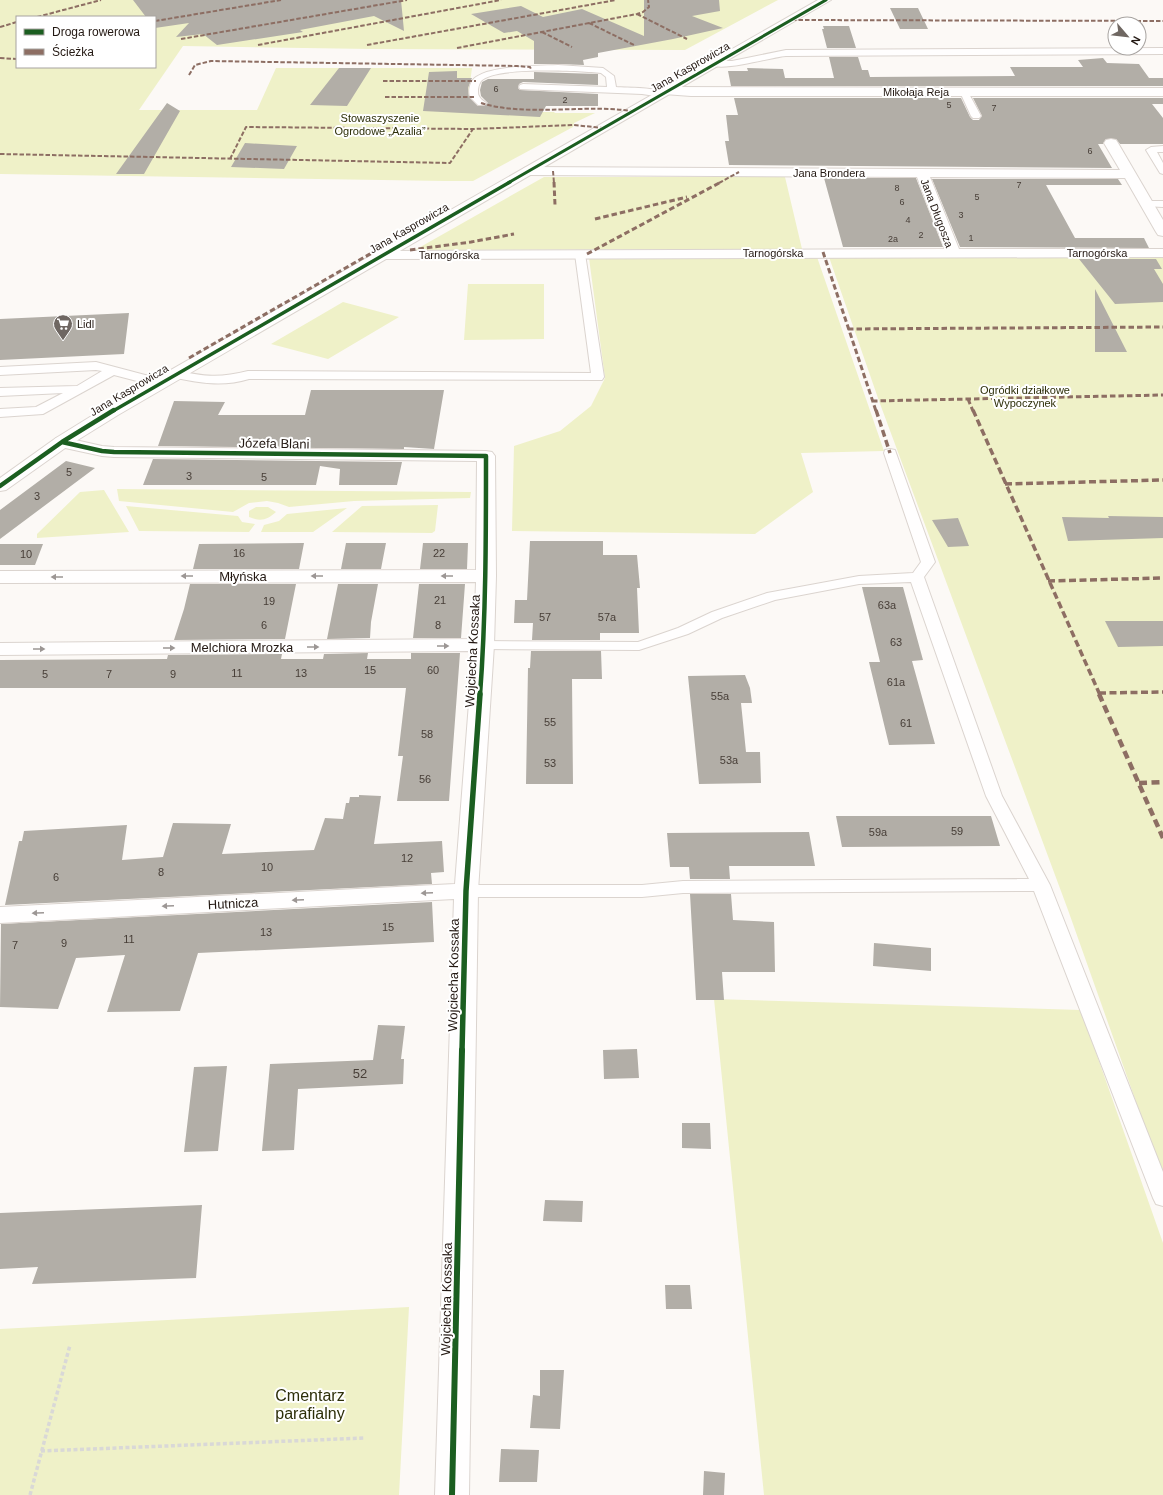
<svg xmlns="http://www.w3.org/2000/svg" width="1163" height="1495" viewBox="0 0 1163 1495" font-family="Arial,sans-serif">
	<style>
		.green { fill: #eff1c8; fill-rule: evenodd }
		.building { fill: #b2aea7 }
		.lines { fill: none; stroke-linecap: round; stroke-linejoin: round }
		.lane-casing { stroke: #dbd4cf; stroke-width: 2 }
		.street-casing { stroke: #dbd4cf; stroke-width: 2 }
		.secondary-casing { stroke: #dbd4cf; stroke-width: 2 }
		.path { stroke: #d9d8d7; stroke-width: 3.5; stroke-dasharray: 4 2.5; stroke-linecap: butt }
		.lane { fill: #fffefe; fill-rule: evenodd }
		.street { fill: #fffefe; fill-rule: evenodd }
		.secondary { fill: #fffefe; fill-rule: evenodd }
		.quiet-far3 { stroke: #8d6e63; stroke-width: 2; stroke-dasharray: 4.5 2; stroke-linecap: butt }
		.quiet-far2 { stroke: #8d6e63; stroke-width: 3; stroke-dasharray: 5.5 3; stroke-linecap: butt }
		.quiet-far1 { stroke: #8d6e63; stroke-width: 3.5; stroke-dasharray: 7 3.5; stroke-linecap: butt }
		.quiet { stroke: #8d6e63; stroke-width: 4.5; stroke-dasharray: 8 4.5; stroke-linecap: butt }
		.cycleway-far4-casing { stroke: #fff; stroke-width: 4.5 }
		.cycleway-far3-casing { stroke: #fff; stroke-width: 5 }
		.cycleway-far2-casing { stroke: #fff; stroke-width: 6 }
		.cycleway-far1-casing { stroke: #fff; stroke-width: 8 }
		.cycleway-casing { stroke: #fff; stroke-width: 9 }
		.cycleway-far4 { stroke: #1b5e20; stroke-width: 3 }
		.cycleway-far3 { stroke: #1b5e20; stroke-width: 3.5 }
		.cycleway-far2 { stroke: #1b5e20; stroke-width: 4.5 }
		.cycleway-far1 { stroke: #1b5e20; stroke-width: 5.5 }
		.cycleway { stroke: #1b5e20; stroke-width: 6 }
		.oneway { fill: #9c9694 }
		.labels { text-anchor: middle; stroke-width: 4; stroke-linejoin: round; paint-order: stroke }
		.far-number-label { font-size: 9px; fill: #473e37 }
		.far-street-label { font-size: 11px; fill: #231812; stroke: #fff }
		.far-park-label { font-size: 11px; fill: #2d2f09; stroke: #fff }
		.far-poi-label { font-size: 11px; fill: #231812; stroke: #fff; text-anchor: start }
		.number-label { font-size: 11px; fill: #473e37 }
		.street-label { font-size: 13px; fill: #231812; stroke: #fff }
		.near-number-label { font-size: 13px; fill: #473e37 }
		.near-park-label { font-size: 16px; fill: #2d2f09; stroke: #fff }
	</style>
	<rect width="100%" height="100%" fill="#fcf9f6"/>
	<path class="green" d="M0,0H778L685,50L371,49L183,46L139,110H257L276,68H472L466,112H554L555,113H595L574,123L573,127L473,181H445L0,174ZM17,17H155V67H17Z
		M544,177H785L802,249L415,250Z
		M817,257L884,451L801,453L813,492L755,534L512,531L514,446L560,431L591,406L605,378L589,258Z
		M829,257L1163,258V1178L1068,910L879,401Z
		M468,284H544V339L464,340Z
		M343,302L399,317L328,359L271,344Z
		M117,489L471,492L470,498L354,501L289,507L278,503L267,501L249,503L233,512L119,501Z
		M104,490L129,532L37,538V534L80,492Z
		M438,505L435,531L432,533L332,532L362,506Z
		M126,506L238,516L242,522L255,524L249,532L139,531Z
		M256,507H268L276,512C267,520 261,522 249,517V511Z
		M347,508L313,532H261L264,525L279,521L287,514Z
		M714,999L1081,1010L1163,1243V1495H764Z
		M409,1307L399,1495H0V1329Z"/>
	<path class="building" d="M133,0H401L404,31L374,16L300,30L303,32L217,45L203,34L176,37L189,23L155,28V17H146Z
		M644,0H719L720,11L692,16L723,28L673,39L598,53V57L583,60L584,65L558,64H534V41L517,31L504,33L471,14L521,6L543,17L582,9L644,36Z
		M890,8H918L928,29H900Z
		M823,26H849L856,48H827L822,29H824Z
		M829,57H858L862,70H868L870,77L1015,76L1010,67H1083L1078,60L1103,58L1107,63L1139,64L1149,78H1163V86H731L728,71H748L747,68L783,69L785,78H834Z
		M339,68H371L347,106L310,105Z
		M457,71V78H472L468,88L469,97L478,106H484L488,103L481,96L480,90L482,82L488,79H534V72L598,74V85L523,82L519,84L518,88L520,90L598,94V106H546L540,117L423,111L429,72Z
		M734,98H961L970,117L973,120H979L982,116L973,98H1163V104H1152L1163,118V144H1120L1116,139H1106L1103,144H1098L1112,168L729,165L725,141H729L726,115H738Z
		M167,103L180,111L144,174H116Z
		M245,143L297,146L284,169L231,167Z
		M824,178H916L943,247H843Z
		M932,179H1118L1122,185H1046L1075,238H1144L1149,248L960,247Z
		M1079,259H1156L1162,269H1154L1163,284V302L1115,304Z
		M1095,289L1127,352H1095Z
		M129,313L124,354L0,360V319Z
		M311,390H444L434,449L404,447V449L158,446L174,401L225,402L218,415H305Z
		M153,459L402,462L397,485H339L340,469L320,466L316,485H143Z
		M66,461L95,468L0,539V510Z
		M1108,516L1163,517V538L1068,541L1062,517L1109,518Z
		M958,518L969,546L948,547L932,520Z
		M530,541H603V555H637L640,588H637L639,633H600V640H532L533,623H514L515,600H527Z
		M304,543L299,569H193L199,544Z
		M346,543H386L381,569H341Z
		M423,543H468L467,569H420Z
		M0,544H43L35,565H0Z
		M190,584H296L285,639L174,640L184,609Z
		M338,584H378L371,622L370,638L327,639Z
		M419,584H465L461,638H413Z
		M862,587H903L923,660L912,661L935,744L889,745L869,662H880Z
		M1105,621H1163V646L1118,647Z
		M531,651H601L602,679H572L573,784H526L528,668H530Z
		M368,653L367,659H411V653H460L449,801H397L403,756H398L406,688H0V660L167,659L168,655L282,654L281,659H323L324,654Z
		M745,675L750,688L752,703H741L746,752H760L761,783L699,784L688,676Z
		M359,795L381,796L374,844L442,841L444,872L431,873L432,884L5,905L19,841H22L24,831L127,825L122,860L163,857L173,823L231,824L222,854L314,850L325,818L343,819L346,803H349L350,797H359Z
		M836,816H991L1000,846L842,847Z
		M809,832L815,866H729L730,879H690L689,867H670L667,833Z
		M690,894H731L733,920L774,922L775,972H722L724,1000H696Z
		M432,902L434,942L198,953L180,1011L107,1012L125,955L76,958L58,1009L0,1007L1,924Z
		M874,943L931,948V971L873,966Z
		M378,1025L405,1026L401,1059H404L403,1084L298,1089L294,1150L262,1151L270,1064L373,1060Z
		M637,1049L639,1078L604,1079L603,1050Z
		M227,1066L218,1151L184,1152L194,1067Z
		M682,1123H710L711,1149L682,1148Z
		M545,1200L583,1201L582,1222L543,1221Z
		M202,1205L196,1278L32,1284L38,1267L0,1269V1213Z
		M665,1285H690L692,1309H666Z
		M540,1370H564L560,1429L530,1428L533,1395L540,1396Z
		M501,1449L539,1450L537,1482H499Z
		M704,1471L725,1473L724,1495H703Z"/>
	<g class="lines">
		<g class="lane-casing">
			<path id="lane" d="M1163,48V54L786,56C771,57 719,73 710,64L714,61H732L786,50Z
				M558,65L603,68L614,76L616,87C627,88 659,87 666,94L662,97L642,94L520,89L519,87L520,85L523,84L607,87L606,77L601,73C580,71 495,66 481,81C479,84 478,88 478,90C478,92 478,95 479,96C480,99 484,101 486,103L484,105H478L470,97C468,90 470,81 476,77C494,65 537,66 558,65Z
				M964,89L968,92L981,116L979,118H973L971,116L960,92Z
				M1163,146V152H1157L1163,163V174L1160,173L1146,150L1151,147Z
				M1147,201H1163V207L1143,206L1142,204Z
				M580,251L585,254L604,377L602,380L249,379C223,387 198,383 172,377L170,374L172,371L176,370C203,377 221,378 248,371L591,373L575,254Z
				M96,362L164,380L166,383L164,386L160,387L114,375L43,414L0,417V409L36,407L63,393L0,396V388L77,386L102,371L96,370L0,375V367Z
				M890,449L895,450L896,453L935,562L924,577L1002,796L1050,885L1163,1172V1206L1156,1204L1153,1198L1034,891L683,893L642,897H466L460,895L457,891L460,887L466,885H642L683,881L1029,879L986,796L911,582L859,584L775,600L722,618L688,634L639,650L484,649L479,648L477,645L479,642L484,641L638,642L678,628L712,612L767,593L859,576L913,573L921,562L884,453L885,450Z"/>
		</g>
		<g class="street-casing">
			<path id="street" d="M668,87L1163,88V96H691L664,94L662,91L664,88Z
				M1111,139L1116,140L1118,143L1163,220V236L1158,235L1156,232L1125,178L930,177L959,249H1163V257L383,259L378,258L376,255L378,252L383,251L945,249L917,177L529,175L524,174L522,171L524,168L529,167L1120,170L1104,143L1106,140Z
				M62,437L102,446L114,447L486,451L492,452L495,456L496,576L494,645L478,891L469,1495H435L454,899L0,923V907L455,884L473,651L0,655V643L474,639L476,582L0,583V571L476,570L477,461L114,457L102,456L56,446L53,442L56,438Z"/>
		</g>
		<g class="secondary-casing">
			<path id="secondary" d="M818,0H831L118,415L68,446L6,490L0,491V478L56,438L106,407Z"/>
		</g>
		<path class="path" d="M41,1451L365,1438
			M30,1495L70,1345"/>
		<use href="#lane" class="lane"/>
		<use href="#street" class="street"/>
		<use href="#secondary" class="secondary"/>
		<path class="quiet-far3" d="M637,14L687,39
			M37,17L101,0
			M792,20L1163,21
			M155,21L281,0
			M589,23L634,45
			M0,27L17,22
			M542,32L572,47
			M181,39L407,0
			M258,45L501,0
			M367,45L616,0
			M457,48L637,14L643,12L649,7L648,0
			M0,58L17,59
			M189,75L195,65L211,61L517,66L530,67L531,69
			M383,81H476
			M385,97H474
			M481,103C527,117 583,104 632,111
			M0,154L450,163L473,129
			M230,159L246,127L473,129L574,125L603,128
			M553,171L554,183
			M719,183L739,172"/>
		<path class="quiet-far2" d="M554,182L555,205
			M595,219L687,197
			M410,250L471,242L514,234
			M823,252L876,411
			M587,254L721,182
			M848,329L1163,327
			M189,358L396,239
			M968,399L973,411
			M872,401L1163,395"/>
		<path class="quiet-far1" d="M876,410L890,453
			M973,410L1100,695
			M1005,484L1163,480
			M1048,581L1163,578
			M1099,693L1163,692"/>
		<path class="quiet" d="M1099,694L1163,838
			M1139,783L1163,782"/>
		<g class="cycleway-far4-casing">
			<path id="cycleway-far4" d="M508,183L826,0"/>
		</g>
		<g class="cycleway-far3-casing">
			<path id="cycleway-far3" d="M113,411L510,182"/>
		</g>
		<g class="cycleway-far2-casing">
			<path id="cycleway-far2" d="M62,442L102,451L114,452L486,456C486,536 486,616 480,695
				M0,486L62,442L114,410"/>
		</g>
		<g class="cycleway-far1-casing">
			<path id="cycleway-far1" d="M462,1051L466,891L480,694"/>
		</g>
		<g class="cycleway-casing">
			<path id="cycleway" d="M452,1495L462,1050"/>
		</g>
		<use href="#cycleway-far4" class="cycleway-far4"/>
		<use href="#cycleway-far3" class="cycleway-far3"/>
		<use href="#cycleway-far2" class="cycleway-far2"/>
		<use href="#cycleway-far1" class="cycleway-far1"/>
		<use href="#cycleway" class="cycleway"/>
	</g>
	<defs><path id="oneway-solid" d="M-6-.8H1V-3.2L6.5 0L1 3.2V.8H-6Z"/></defs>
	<g class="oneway">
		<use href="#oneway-solid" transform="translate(187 576) rotate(180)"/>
		<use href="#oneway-solid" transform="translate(317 576) rotate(180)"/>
		<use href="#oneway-solid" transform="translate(447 576) rotate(180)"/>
		<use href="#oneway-solid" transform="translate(57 577) rotate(180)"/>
		<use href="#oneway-solid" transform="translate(443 646)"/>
		<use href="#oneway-solid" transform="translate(313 647)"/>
		<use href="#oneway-solid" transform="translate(169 648)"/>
		<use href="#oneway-solid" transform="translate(39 649)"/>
		<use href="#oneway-solid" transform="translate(427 893) rotate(177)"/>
		<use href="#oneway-solid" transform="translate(298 900) rotate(177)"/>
		<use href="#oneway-solid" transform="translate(168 906) rotate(177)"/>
		<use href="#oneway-solid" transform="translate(38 913) rotate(177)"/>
	</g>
	<defs>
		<g id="supermarket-pin" transform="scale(1)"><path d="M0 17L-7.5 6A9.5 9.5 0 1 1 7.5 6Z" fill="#6f6762" stroke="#fff"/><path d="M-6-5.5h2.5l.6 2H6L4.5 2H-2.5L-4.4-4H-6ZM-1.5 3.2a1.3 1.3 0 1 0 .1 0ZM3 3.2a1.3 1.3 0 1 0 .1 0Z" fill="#fff"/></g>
	</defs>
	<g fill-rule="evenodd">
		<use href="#supermarket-pin" x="63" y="324"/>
	</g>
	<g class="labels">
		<g class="far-number-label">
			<text x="496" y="92">6</text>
			<text x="565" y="103">2</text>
			<text x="949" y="108">5</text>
			<text x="994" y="111">7</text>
			<text x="1090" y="154">6</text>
			<text x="1019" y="188">7</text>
			<text x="897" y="191">8</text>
			<text x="977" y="200">5</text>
			<text x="902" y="205">6</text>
			<text x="961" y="218">3</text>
			<text x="908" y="223">4</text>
			<text x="921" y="238">2</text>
			<text x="971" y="241">1</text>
			<text x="893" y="242">2a</text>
		</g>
		<g class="far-street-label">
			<text transform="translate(690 67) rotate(-30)" y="4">Jana Kasprowicza</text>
			<text x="916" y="96">Mikołaja Reja</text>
			<text x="829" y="177">Jana Brondera</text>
			<text transform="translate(937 213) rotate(69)" y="4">Jana Długosza</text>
			<text transform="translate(409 228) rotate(-30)" y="4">Jana Kasprowicza</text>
			<text x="773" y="257">Tarnogórska</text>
			<text x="1097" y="257">Tarnogórska</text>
			<text x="449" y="259">Tarnogórska</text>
			<text transform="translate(129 390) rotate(-31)" y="4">Jana Kasprowicza</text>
		</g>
		<g class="far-park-label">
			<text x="380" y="122">Stowaszyszenie<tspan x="380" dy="13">Ogrodowe „Azalia”</tspan></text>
			<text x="1025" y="394">Ogródki działkowe<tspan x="1025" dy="13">Wypoczynek</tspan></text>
		</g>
		<g class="far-poi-label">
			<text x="77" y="328">Lidl</text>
		</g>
		<g class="number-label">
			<text x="69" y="476">5</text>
			<text x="189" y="480">3</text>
			<text x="264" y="481">5</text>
			<text x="37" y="500">3</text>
			<text x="239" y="557">16</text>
			<text x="439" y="557">22</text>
			<text x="26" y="558">10</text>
			<text x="440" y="604">21</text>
			<text x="269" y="605">19</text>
			<text x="887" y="609">63a</text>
			<text x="545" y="621">57</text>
			<text x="607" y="621">57a</text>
			<text x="264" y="629">6</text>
			<text x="438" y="629">8</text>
			<text x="896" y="646">63</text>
			<text x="370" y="674">15</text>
			<text x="433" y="674">60</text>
			<text x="237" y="677">11</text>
			<text x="301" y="677">13</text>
			<text x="45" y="678">5</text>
			<text x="109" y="678">7</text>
			<text x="173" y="678">9</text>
			<text x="896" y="686">61a</text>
			<text x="720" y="700">55a</text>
			<text x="550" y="726">55</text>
			<text x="906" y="727">61</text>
			<text x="427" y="738">58</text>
			<text x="729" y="764">53a</text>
			<text x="550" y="767">53</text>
			<text x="425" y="783">56</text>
			<text x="957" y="835">59</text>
			<text x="878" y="836">59a</text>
			<text x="407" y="862">12</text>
			<text x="267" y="871">10</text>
			<text x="161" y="876">8</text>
			<text x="56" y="881">6</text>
			<text x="388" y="931">15</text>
			<text x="266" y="936">13</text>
			<text x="129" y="943">11</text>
			<text x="64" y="947">9</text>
			<text x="15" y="949">7</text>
		</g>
		<g class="street-label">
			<text transform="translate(274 443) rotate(1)" y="5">Józefa Blani</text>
			<text x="243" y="581">Młyńska</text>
			<text x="242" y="652">Melchiora Mrozka</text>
			<text transform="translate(472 651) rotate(-87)" y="5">Wojciecha Kossaka</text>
			<text transform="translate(233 903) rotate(-3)" y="5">Hutnicza</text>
			<text transform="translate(453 975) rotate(-89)" y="5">Wojciecha Kossaka</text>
			<text transform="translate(446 1299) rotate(-89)" y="5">Wojciecha Kossaka</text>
		</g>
		<g class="near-number-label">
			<text x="360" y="1078">52</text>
		</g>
		<g class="near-park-label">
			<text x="310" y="1401">Cmentarz<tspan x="310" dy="18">parafialny</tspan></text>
		</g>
	</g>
	<rect x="16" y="16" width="140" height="52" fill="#ffffff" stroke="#a7a3a0"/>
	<rect x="24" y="29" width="20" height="6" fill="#1b5e20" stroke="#a7a3a0"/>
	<text x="52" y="36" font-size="12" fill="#231812">Droga rowerowa</text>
	<rect x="24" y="49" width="20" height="6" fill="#8d6e63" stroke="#a7a3a0"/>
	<text x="52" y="56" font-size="12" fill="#231812">Ścieżka</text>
	<g transform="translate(1127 36) rotate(118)"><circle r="19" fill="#ffffff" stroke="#a7a3a0"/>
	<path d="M0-3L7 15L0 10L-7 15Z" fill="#6f6762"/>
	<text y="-6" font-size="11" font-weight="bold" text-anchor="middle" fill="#231812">N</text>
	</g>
</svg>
